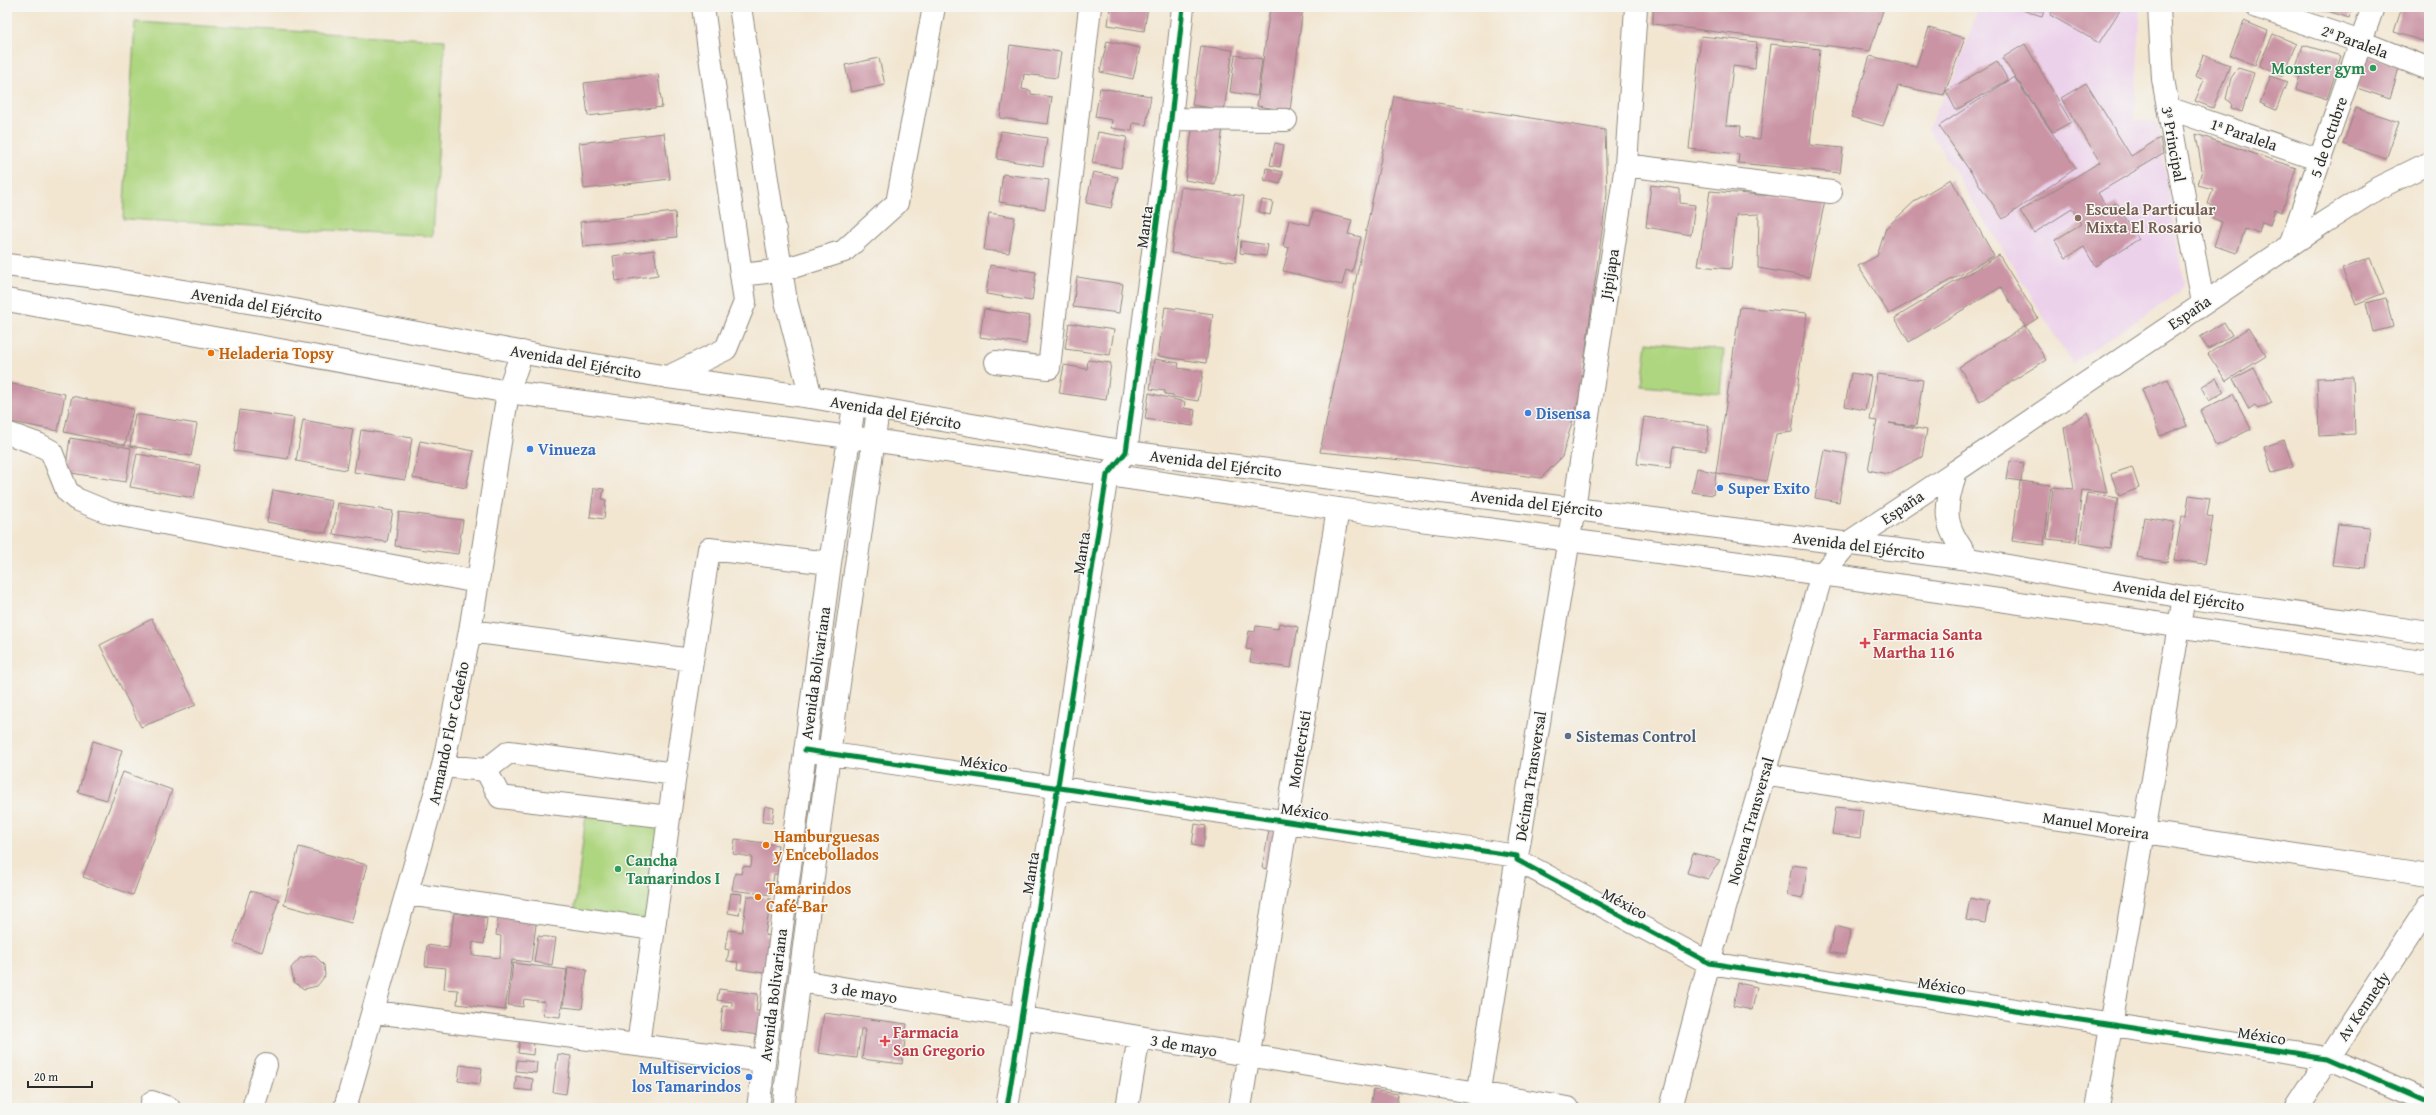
<svg xmlns="http://www.w3.org/2000/svg" width="2436" height="1115" viewBox="0 0 2436 1115" font-family="'Gentium Book Plus',serif">
	<style>
		.built { fill: #ecd1eb }
		.green { fill: #aed57f; stroke: #6c8055 }
		.building { fill: #ca94a5 }
		.lines { fill: none; stroke-linecap: round; stroke-linejoin: round }
		.minor-casing { stroke: #8e887e; stroke-width: 24 }
		.major-casing { stroke: #8e887e; stroke-width: 24 }
		.minor { stroke: #fff; stroke-width: 22 }
		.major { stroke: #fff; stroke-width: 22 }
		.cycleway-casing { stroke: #f6f6f2; stroke-width: 8 }
		.cycleway { stroke: #00873e; stroke-width: 5 }
		.leisure-dot { fill: #2e9e5b; stroke: #f6f6f2; stroke-width: 1.5 }
		.education-dot { fill: #8d6e63; stroke: #f6f6f2; stroke-width: 1.5 }
		.food-dot { fill: #e8710a; stroke: #f6f6f2; stroke-width: 1.5 }
		.shop-dot { fill: #3f7fe0; stroke: #f6f6f2; stroke-width: 1.5 }
		.health-dot { fill: #e0444e; stroke: #f6f6f2; stroke-width: 1.5 }
		.service-dot { fill: #5c6f8a; stroke: #f6f6f2; stroke-width: 1.5 }
		.labels { text-anchor: middle; stroke-width: 3; stroke-linejoin: round; paint-order: stroke }
		.street-label { font-size: 16px; fill: #2b2b2b; stroke: #f6f6f2 }
		.leisure-label { font-size: 16px; font-weight: bold; fill: #27864d; stroke: #f6f6f2; text-anchor: end }
		.education-label { font-size: 16px; font-weight: bold; fill: #785e54; stroke: #f6f6f2; text-anchor: start }
		.food-label { font-size: 16px; font-weight: bold; fill: #c56008; stroke: #f6f6f2; text-anchor: start }
		.shop-label { font-size: 16px; font-weight: bold; fill: #366cbe; stroke: #f6f6f2; text-anchor: start }
		.health-label { font-size: 16px; font-weight: bold; fill: #be3a42; stroke: #f6f6f2; text-anchor: start }
		.service-label { font-size: 16px; font-weight: bold; fill: #4e5e75; stroke: #f6f6f2; text-anchor: start }
	</style>
	<rect width="100%" height="100%" fill="#f6f6f2"/>
	<filter id="ink" filterUnits="userSpaceOnUse"><feTurbulence type="fractalNoise" baseFrequency=".025" numOctaves="2"/><feDisplacementMap in="SourceGraphic" scale="8" xChannelSelector="R" yChannelSelector="G"/><feConvolveMatrix kernelMatrix="1 2 1 2 8 2 1 2 1" color-interpolation-filters="sRGB"/></filter>
	<filter id="wash" filterUnits="userSpaceOnUse"><feTurbulence type="fractalNoise" baseFrequency=".012" numOctaves="4" result="noise"/><feDisplacementMap in="SourceGraphic" scale="16" xChannelSelector="R" yChannelSelector="G"/><feGaussianBlur stdDeviation="0.9" result="paint"/><feColorMatrix in="noise" values="0 0 0 0 0 0 0 0 0 0 0 0 0 0 0 0 0 1.4 0 .05"/><feComposite in="paint" operator="in"/></filter>
	<g filter="url(#wash)">
		<rect width="100%" height="100%" fill="#f2e6d1"/>
		<path class="built" d="M1979,7H2141L2134,120L2158,122L2183,281L2182,288L2179,293L2072,363L1928,128L1955,75Z"/>
		<path class="green" d="M135,22L445,40L433,236L123,219Z
			M1647,342L1724,350L1720,393L1642,386Z
			M586,815L663,824L650,923L574,914Z"/>
		<g id="blocks">
			<path class="building" d="M1110,7H1148L1144,31L1108,25Z
				M1270,7H1303L1290,111L1257,106Z
				M1653,7H1884L1870,51L1653,24Z
				M2012,7H2045L2042,16Z
				M2054,7H2122L2099,43L2050,15Z
				M2316,7H2353L2349,18Z
				M2402,7H2429V43L2394,32Z
				M2244,21L2268,31L2255,65L2230,55Z
				M1929,28L1965,38L1944,95L1898,86L1883,126L1851,117L1870,56L1916,67Z
				M2273,34L2297,44L2283,76L2259,66Z
				M1701,36L1757,42L1755,69L1733,66L1726,125L1741,126L1740,137L1760,139L1771,44L1820,49L1810,145L1843,148L1840,173L1738,163L1739,154L1689,149Z
				M1107,41L1140,48L1133,79L1100,72Z
				M2025,44L2071,122L2053,132L2002,58Z
				M1010,45L1061,52L1057,78L1024,74L1022,89L1031,91V94L1052,97L1048,124L1000,118Z
				M2303,45L2341,56L2327,99L2296,89L2300,76L2294,74Z
				M1201,46L1233,50L1224,110L1192,105Z
				M1235,55L1262,59L1257,96L1230,92Z
				M2203,55L2230,65L2213,108L2195,101L2204,80L2195,76Z
				M2367,55L2399,68L2390,99L2357,88Z
				M879,58L885,85L851,92L845,65Z
				M1997,61L2008,80L1956,110L1946,91Z
				M2238,68L2254,73L2242,112L2231,108L2232,103L2226,99L2231,78Z
				M658,74L662,107L588,116L584,83Z
				M2271,76L2287,82L2276,110L2260,103Z
				M2014,77L2076,168L2003,219L1939,126Z
				M2086,83L2131,156L2160,138L2163,154L2098,193L2107,208L2116,203L2139,239L2095,266L2084,247L2066,258L2055,240L2081,224L2072,209L2034,233L2020,211L2100,162L2061,98Z
				M1100,88L1151,96L1146,125L1133,123L1132,131L1111,128L1112,120L1095,117Z
				M1394,96L1605,130L1607,194L1579,399L1562,457L1541,478L1432,463L1320,452Z
				M2356,108L2399,122L2386,159L2343,144Z
				M1193,123L1223,127L1215,185L1185,180Z
				M1001,131L1047,138L1043,166L997,159Z
				M1098,132L1127,137L1121,168L1092,163Z
				M664,133L670,179L584,189L579,143Z
				M2196,134L2296,168L2282,212L2275,209L2270,225L2262,222L2259,233L2245,229L2237,253L2214,246L2222,222L2212,218L2214,214L2209,212L2211,205L2208,204L2213,189L2198,185L2202,170Z
				M1275,143L1284,145L1280,167L1270,165Z
				M1266,168L1283,172L1280,184L1264,180Z
				M1093,172L1118,177L1111,208L1086,203Z
				M1003,174L1049,180L1045,209L999,202Z
				M1951,179L1994,256L1889,314L1858,266L1877,256L1886,228L1916,200Z
				M1651,185L1680,189V203L1695,205L1691,235L1646,227Z
				M1181,187L1244,196L1235,262L1171,253Z
				M1710,191L1825,200L1809,277L1758,268L1759,214L1736,215L1731,269L1698,266Z
				M1262,200L1273,202L1270,215L1259,212Z
				M1313,211L1352,220L1348,234L1361,237L1352,272L1346,270L1342,285L1283,271L1289,248L1283,246L1289,220L1310,225Z
				M675,212L677,237L583,247L580,222Z
				M989,213L1015,217L1009,253L984,250Z
				M1241,241L1268,245L1266,256L1240,253Z
				M654,250L658,275L616,281L613,256Z
				M1999,255L2038,318L2025,326L2001,287L1909,342L1895,318Z
				M2370,258L2384,293L2356,304L2342,269Z
				M990,265L1036,272L1032,301L986,294Z
				M1077,277L1123,284L1119,313L1073,307Z
				M2386,298L2393,327L2373,332L2366,303Z
				M1165,307L1213,314L1206,363L1158,356Z
				M1740,307L1807,313L1792,432L1776,434L1766,481L1716,473Z
				M984,309L1030,316L1026,344L980,337Z
				M2224,322L2232,335L2208,349L2200,337Z
				M1069,323L1114,330L1110,355L1065,349Z
				M2025,326L2046,360L1980,401L1959,367Z
				M2248,328L2266,356L2226,381L2208,354Z
				M1154,359L1179,363L1178,368L1203,372L1198,401L1173,397V395L1165,394V391L1150,389Z
				M1088,360L1111,363L1106,400L1059,393L1064,365L1087,369Z
				M2254,368L2272,403L2258,409L2255,405L2249,409L2233,379Z
				M1851,373L1871,376L1865,410L1845,406Z
				M1877,374L1923,380L1916,426L1889,423L1927,430L1922,457L1888,474L1868,470L1877,421L1870,420Z
				M2353,377L2355,434L2319,436L2317,378Z
				M2216,378L2224,392L2209,401L2201,387Z
				M2168,379L2187,426L2160,436L2142,389Z
				M7,383L65,394L58,431L7,421Z
				M1149,393L1185,402L1184,408L1195,410L1193,426L1145,419Z
				M2233,394L2251,429L2217,446L2200,411Z
				M72,396L133,409L125,445L64,432Z
				M240,410L294,418L288,459L234,451Z
				M2088,412L2107,493L2082,490L2076,542L2047,539L2053,487L2074,489L2064,428Z
				M135,414L197,424L191,456L130,446Z
				M1644,417L1709,426L1706,451L1673,447L1670,468L1637,464Z
				M303,420L353,429L346,470L296,461Z
				M361,430L412,438L405,480L354,472Z
				M70,438L131,448L126,482L65,472Z
				M2284,440L2293,467L2272,473L2264,447Z
				M420,441L474,451L466,488L413,478Z
				M1824,450L1847,454L1839,502L1815,498Z
				M137,454L200,465L194,498L130,487Z
				M2010,461L2024,463L2021,481L2007,479Z
				M2132,467L2139,488L2119,496L2111,474Z
				M1697,468L1716,473L1713,495L1692,492Z
				M2020,481L2051,485L2044,545L2012,541Z
				M594,488L604,489L602,499L606,500L604,519L590,517Z
				M273,490L332,501L326,533L267,522Z
				M2087,493L2118,498L2110,548L2079,543Z
				M2189,495L2210,498L2207,516L2213,517L2205,564L2174,560L2182,516H2186Z
				M338,503L393,511L387,542L333,534Z
				M399,512L463,520L458,554L395,546Z
				M2144,517L2174,522L2167,562L2137,557Z
				M2338,524L2370,527L2365,568L2332,565Z
				M152,619L196,705L141,727L100,645Z
				M1279,623L1298,627L1291,668L1250,662L1252,650L1246,649L1249,631L1255,632L1256,626L1278,629Z
				M93,741L122,750L107,800L78,792Z
				M123,772L172,790L133,895L83,877Z
				M765,806L774,808L772,823L762,822Z
				M1836,807L1863,810L1860,838L1832,834Z
				M1195,824L1206,826L1203,847L1192,845Z
				M1269,830L1280,832L1273,870L1262,868Z
				M735,839L778,845L776,860L786,861L784,875L774,874L771,895L732,890L735,873L741,874L743,866L751,867L752,857L733,854Z
				M299,847L367,865L351,923L284,905Z
				M1693,853L1720,860L1708,879L1687,873Z
				M1792,865L1807,867L1803,898L1787,895Z
				M250,891L279,899L262,952L234,943Z
				M731,893L742,894L739,915L728,913Z
				M747,896L771,899L765,935L776,937L771,974L737,969L738,962L727,961L729,950L725,949L728,930L742,932Z
				M1970,898L1989,902L1985,923L1966,920Z
				M538,910L531,962L512,960L505,1010L457,1004L458,990L444,989L446,968L425,966L427,945L449,948L454,913L487,918L484,944L473,942L472,955L500,958L501,936L496,935L499,911Z
				M1835,926L1851,930L1845,955L1829,952Z
				M538,936L556,938L552,965L534,962Z
				M314,955L324,965L325,976L317,986L304,989L294,982L291,968L300,958Z
				M513,963L567,970L560,1017L543,1015L545,1002L524,999L523,1007L508,1005Z
				M568,967L587,970L582,1009L563,1007Z
				M1738,983L1757,987L1752,1010L1733,1006Z
				M719,989L758,994L756,1011H763L760,1035L720,1030L723,1006L732,1007V1002L717,1000Z
				M824,1013L907,1024L902,1064L862,1059L866,1029H861L857,1058L818,1053Z
				M520,1039L534,1041L533,1055L518,1053Z
				M558,1054L571,1056L566,1094L553,1092Z
				M517,1060L537,1062L536,1073L516,1071Z
				M460,1065L482,1068L480,1084L458,1081Z
				M516,1076L533,1079L532,1091L515,1089Z
				M1373,1090L1398,1094L1396,1108H1370Z"/>
		</g>
	</g>
	<g filter="url(#ink)">
		<use href="#blocks" fill-opacity="0" stroke="#8e887e" stroke-width="1"/>
		<g class="lines">
			<g class="minor-casing">
				<path id="minor" d="M740,7L786,301L811,397
					M2159,7L2163,79L2203,303
					M2257,7L2361,42L2429,69
					M2168,108L2320,160
					M1171,119L1286,120
					M1626,165L1831,192
					M2290,245L2373,7
					M742,275L783,270L844,251L897,203L934,7
					M996,362L1049,368L1090,7
					M668,377L726,349L745,302L703,7
					M7,433L38,444L51,451L67,491L76,499L110,513L478,582
					M1969,559C1942,522 1944,514 1956,471L2323,223L2378,188L2429,163
					M470,631L692,660
					M805,750L1517,856V860L1709,963L2328,1058L2429,1102
					M443,766L486,770L509,752L675,774
					M486,770L500,797L669,817
					M1763,774L2429,875
					M408,894L654,929
					M800,981L1568,1108
					M374,1012L764,1061
					M638,1045L675,774L709,549L830,563
					M152,1102L169,1108
					M253,1108L266,1065
					M345,1108L443,766L470,631L508,392L522,352
					M758,1108L830,563L854,406
					M783,1108L829,754L878,410
					M1007,1108L1107,475L1126,452L1171,119L1183,7
					M1127,1108L1139,1037
					M1240,1108L1338,509
					M1476,1108L1574,508L1626,165L1636,7
					M1671,1108L1709,963L1822,574L1848,543L1956,471
					M2097,1108L2184,597
					M2296,1108L2429,905"/>
			</g>
			<g class="major-casing">
				<path id="major" d="M7,265L104,278L273,306L552,358L668,377L811,397L1126,452L1969,559L2184,597L2429,633
					M7,300L508,392L872,440L1338,509L1822,574L2429,663"/>
			</g>
			<use href="#minor" class="minor"/>
			<use href="#major" class="major"/>
			<g class="cycleway-casing">
				<path id="cycleway" d="M805,750L1517,856V860L1709,963L2328,1058L2429,1102
					M1007,1108L1107,475L1126,452L1171,119L1183,7"/>
			</g>
			<use href="#cycleway" class="cycleway"/>
		</g>
	</g>
	<g class="leisure-dot">
		<circle cx="2373" cy="68" r="4"/>
		<circle cx="618" cy="869" r="4"/>
	</g>
	<circle class="education-dot" cx="2078" cy="218" r="4"/>
	<g class="food-dot">
		<circle cx="211" cy="353" r="4"/>
		<circle cx="766" cy="845" r="4"/>
		<circle cx="758" cy="897" r="4"/>
	</g>
	<g class="shop-dot">
		<circle cx="1528" cy="413" r="4"/>
		<circle cx="530" cy="449" r="4"/>
		<circle cx="1720" cy="488" r="4"/>
		<circle cx="749" cy="1077" r="4"/>
	</g>
	<g class="health-dot">
		<path d="M1863 637h4v4h4v4h-4v4h-4v-4h-4v-4h4z"/>
		<path d="M883 1035h4v4h4v4h-4v4h-4v-4h-4v-4h4z"/>
	</g>
	<circle class="service-dot" cx="1568" cy="736" r="4"/>
	<g class="labels">
		<g class="street-label">
			<text transform="translate(2355 41) rotate(20)" y="6">2ª Paralela</text>
			<text transform="translate(2244 134) rotate(19)" y="6">1ª Paralela</text>
			<text transform="translate(2328 137) rotate(-71)" y="6">5 de Octubre</text>
			<text transform="translate(2174 144) rotate(80)" y="6">3ª Principal</text>
			<text transform="translate(1144 227) rotate(-82)" y="6">Manta</text>
			<text transform="translate(1609 274) rotate(-81)" y="6">Jipijapa</text>
			<text transform="translate(257 304) rotate(10)" y="6">Avenida del Ejército</text>
			<text transform="translate(2189 312) rotate(-34)" y="6">España</text>
			<text transform="translate(576 361) rotate(10)" y="6">Avenida del Ejército</text>
			<text transform="translate(896 412) rotate(10)" y="6">Avenida del Ejército</text>
			<text transform="translate(1216 463) rotate(7)" y="6">Avenida del Ejército</text>
			<text transform="translate(1537 503) rotate(7)" y="6">Avenida del Ejército</text>
			<text transform="translate(1902 507) rotate(-34)" y="6">España</text>
			<text transform="translate(1859 545) rotate(7)" y="6">Avenida del Ejército</text>
			<text transform="translate(1081 553) rotate(-81)" y="6">Manta</text>
			<text transform="translate(2179 595) rotate(9)" y="6">Avenida del Ejército</text>
			<text transform="translate(815 673) rotate(-82)" y="6">Avenida Bolivariana</text>
			<text transform="translate(448 733) rotate(-78)" y="6">Armando Flor Cedeño</text>
			<text transform="translate(1299 749) rotate(-81)" y="6">Montecristi</text>
			<text transform="translate(984 763) rotate(8)" y="6">México</text>
			<text transform="translate(1530 776) rotate(-81)" y="6">Décima Transversal</text>
			<text transform="translate(1305 811) rotate(9)" y="6">México</text>
			<text transform="translate(1750 821) rotate(-74)" y="6">Novena Transversal</text>
			<text transform="translate(2096 825) rotate(9)" y="6">Manuel Moreira</text>
			<text transform="translate(1030 873) rotate(-81)" y="6">Manta</text>
			<text transform="translate(1625 903) rotate(28)" y="6">México</text>
			<text transform="translate(1942 985) rotate(9)" y="6">México</text>
			<text transform="translate(864 992) rotate(9)" y="6">3 de mayo</text>
			<text transform="translate(773 995) rotate(-83)" y="6">Avenida Bolivariana</text>
			<text transform="translate(2363 1006) rotate(-56)" y="6">Av Kennedy</text>
			<text transform="translate(2262 1035) rotate(9)" y="6">México</text>
			<text transform="translate(1184 1045) rotate(10)" y="6">3 de mayo</text>
		</g>
		<g class="leisure-label">
			<text x="2365" y="74">Monster gym</text>
			<text x="626" y="866" text-anchor="start">Cancha<tspan x="626" dy="18">Tamarindos I</tspan></text>
		</g>
		<g class="education-label">
			<text x="2086" y="215">Escuela Particular<tspan x="2086" dy="18">Mixta El Rosario</tspan></text>
		</g>
		<g class="food-label">
			<text x="219" y="359">Heladeria Topsy</text>
			<text x="774" y="842">Hamburguesas<tspan x="774" dy="18">y Encebollados</tspan></text>
			<text x="766" y="894">Tamarindos<tspan x="766" dy="18">Café-Bar</tspan></text>
		</g>
		<g class="shop-label">
			<text x="1536" y="419">Disensa</text>
			<text x="538" y="455">Vinueza</text>
			<text x="1728" y="494">Super Exito</text>
			<text x="741" y="1074" text-anchor="end">Multiservicios<tspan x="741" dy="18">los Tamarindos</tspan></text>
		</g>
		<g class="health-label">
			<text x="1873" y="640">Farmacia Santa<tspan x="1873" dy="18">Martha 116</tspan></text>
			<text x="893" y="1038">Farmacia<tspan x="893" dy="18">San Gregorio</tspan></text>
		</g>
		<g class="service-label">
			<text x="1576" y="742">Sistemas Control</text>
		</g>
	</g>
	<rect width="2436" height="1115" fill="none" stroke="#f6f6f2" stroke-width="24"/>
	<path d="M28 1081v6h64v-6" fill="none" stroke="#2b2b2b" stroke-width="2"/>
	<text x="34" y="1081" font-size="12" fill="#2b2b2b" stroke="#f6f6f2" stroke-width="3" paint-order="stroke">20 m</text>
</svg>
